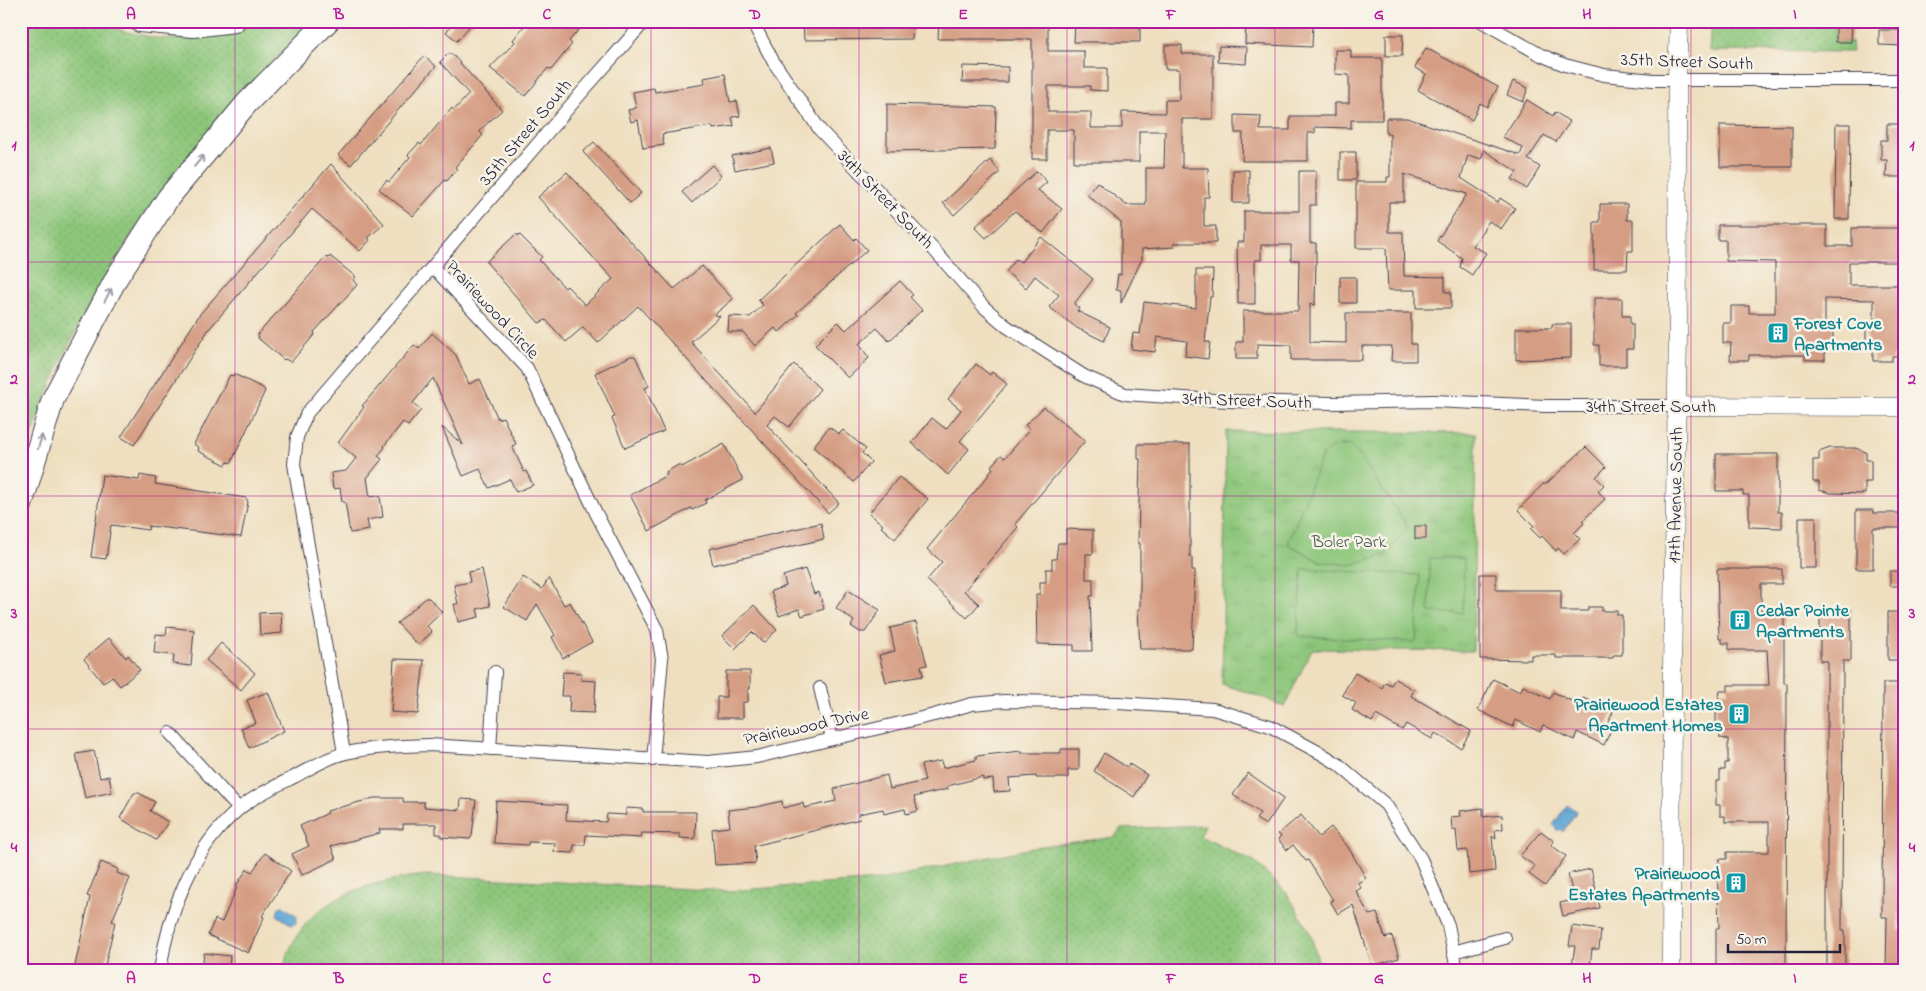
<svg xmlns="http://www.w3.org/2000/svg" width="1926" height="991" viewBox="0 0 1926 991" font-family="'Indie Flower',sans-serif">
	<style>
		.grass { fill: url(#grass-dots); stroke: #58745a }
		.park { fill: url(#park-tufts); stroke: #58745a }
		.garden { fill: #8dc67a; stroke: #58745a }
		.water { fill: url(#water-ripples); stroke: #416488 }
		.building { fill: #d59d83 }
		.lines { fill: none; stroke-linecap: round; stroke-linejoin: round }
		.street-casing { stroke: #413e4f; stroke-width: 14 }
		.secondary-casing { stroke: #413e4f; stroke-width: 19 }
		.highway-casing { stroke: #413e4f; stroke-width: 24 }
		.street { stroke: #fff; stroke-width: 12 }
		.secondary { stroke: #fff; stroke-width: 18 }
		.highway { stroke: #fff; stroke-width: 22 }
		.oneway { stroke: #9c9ca7 }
		.grid { fill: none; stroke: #b5179e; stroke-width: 1; stroke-opacity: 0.55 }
		.labels { text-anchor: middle; stroke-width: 5; stroke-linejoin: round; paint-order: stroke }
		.street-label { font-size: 18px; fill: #22223b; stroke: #f7f3e8 }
		.culture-label { font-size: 18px; font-weight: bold; fill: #0d838f; stroke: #f7f3e8; text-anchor: start }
		.park-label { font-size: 18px; fill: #475b51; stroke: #f7f3e8 }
		.neatline { fill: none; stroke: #b5179e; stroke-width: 2 }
		.grid-label { font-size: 16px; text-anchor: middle; font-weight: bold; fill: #b5179e }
	</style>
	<defs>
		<pattern id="grass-dots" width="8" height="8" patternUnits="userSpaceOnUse" patternTransform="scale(1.25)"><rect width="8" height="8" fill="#8dc67a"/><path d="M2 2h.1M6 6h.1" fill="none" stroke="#79aa6a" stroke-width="1.8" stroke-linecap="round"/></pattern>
		<pattern id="park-tufts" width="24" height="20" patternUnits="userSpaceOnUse" patternTransform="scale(1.25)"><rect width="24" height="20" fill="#8dc67a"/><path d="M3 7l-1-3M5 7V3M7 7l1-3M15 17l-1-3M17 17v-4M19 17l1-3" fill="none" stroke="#79aa6a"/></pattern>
		<pattern id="water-ripples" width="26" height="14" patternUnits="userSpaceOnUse" patternTransform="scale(1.25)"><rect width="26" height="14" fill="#60a7d6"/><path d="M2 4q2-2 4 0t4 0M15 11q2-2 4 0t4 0" fill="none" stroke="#4f88af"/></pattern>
	</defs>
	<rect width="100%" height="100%" fill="#f7f3e8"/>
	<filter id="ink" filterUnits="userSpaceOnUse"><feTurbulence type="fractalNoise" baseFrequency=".02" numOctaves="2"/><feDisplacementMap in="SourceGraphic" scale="10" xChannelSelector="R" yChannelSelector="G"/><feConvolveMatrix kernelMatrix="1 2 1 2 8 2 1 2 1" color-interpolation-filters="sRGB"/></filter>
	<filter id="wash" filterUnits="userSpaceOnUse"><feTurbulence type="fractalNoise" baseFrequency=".0096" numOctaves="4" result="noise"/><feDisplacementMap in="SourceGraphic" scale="20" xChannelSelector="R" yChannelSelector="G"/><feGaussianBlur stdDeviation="1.12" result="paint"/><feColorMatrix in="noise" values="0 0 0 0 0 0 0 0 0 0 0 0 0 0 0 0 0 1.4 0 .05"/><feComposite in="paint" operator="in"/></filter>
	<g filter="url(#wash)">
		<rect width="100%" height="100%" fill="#efdfc0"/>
		<path class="grass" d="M21,21H96L123,31L155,38L186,39L222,34L263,21H314C284,51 252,81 224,113C152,195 85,298 45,400C36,422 29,445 21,468Z
			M1711,21H1836V42H1851L1852,52L1709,51Z
			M1205,825L1200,836L1254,862L1287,893L1310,933L1321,970H283C300,900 363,882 426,875L727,891L879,880L1042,846L1115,837L1120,829Z"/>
		<path class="park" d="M1226,431L1476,433L1473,651L1312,649L1284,707L1267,699L1222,684Z"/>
		<path class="garden" d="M1349,445L1357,452L1408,527L1386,554L1350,565L1319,561L1288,544L1322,456L1330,448Z
			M1430,558H1464L1463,613L1429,612Z
			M1302,569L1420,575L1416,642L1298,636Z"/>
		<path class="water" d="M1567,805L1577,811L1563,832L1560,829L1558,831L1553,825Z
			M283,906L297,916L296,923L292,925L277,915L279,907Z"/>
		<g id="blocks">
			<path class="building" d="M455,21H474L457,41L446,32Z
				M528,21H586L569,41L572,44L551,70L548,68L525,96L490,68L515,42L513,40Z
				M803,21H913L912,39L804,40Z
				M939,21H1048V51H1084V68H1107V91L1090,90V86H1048V112H1091V128H1122V112L1165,113V100H1179V69H1165V45H1182V54H1213V119H1182V168H1208L1209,197H1204V226H1216V243H1174V247L1142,249V259L1121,303V290H1116L1118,274L1121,275V222L1087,195L1097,182L1126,205H1146V168H1164L1165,131H1139V162H1074V130H1047V159H1032V39H938Z
				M1075,21H1140V42H1074Z
				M1246,21H1313L1312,47L1245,44Z
				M1836,21H1852L1851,42H1836Z
				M1879,30H1905V46L1879,45Z
				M1386,35H1403L1402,56H1386Z
				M1219,46L1247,47L1246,64L1218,62Z
				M1426,48L1498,87L1487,107L1480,103L1472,120L1418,90L1426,74L1415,68Z
				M1335,50H1351V58H1382V120H1351V128L1315,127V133H1308V161H1242L1243,133H1235V115L1261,116L1260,130H1290V116H1335V103H1349V75L1335,74Z
				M448,54H452L502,110L481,129L480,132L483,135L455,167L457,169L447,181L445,180L413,216L379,189L387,180L389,182L410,157L408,155L419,143L421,145L452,108L454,110L469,94L440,62Z
				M424,56L436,66L351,165L338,155Z
				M963,66L1008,67V82H962Z
				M725,74L730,102L737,101L740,116L732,117L734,126L713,129L712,126L662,134L664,145L643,148L638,120L631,122L628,110L636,108L633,92L654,88L655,92L705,84L704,78Z
				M1513,81L1528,88L1523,102L1507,95Z
				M1527,100L1553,116L1555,112L1570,122L1556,142L1544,135L1528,159L1540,167L1527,189L1512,179L1517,172L1484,150L1481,159L1468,155L1461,178L1498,202L1500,198L1515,208L1501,229L1489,221L1473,246L1486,253L1472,275L1460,267L1462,258L1437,241L1467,194L1404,174V202H1389V232H1403L1404,276L1445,277V292H1451V308H1416V290H1388L1386,248H1356V182H1387V177H1390V134H1386V118H1407L1520,155L1523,148L1503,137Z
				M887,104L996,107L995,149L887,151Z
				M1836,124H1850L1849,219H1835Z
				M1887,124H1905V177H1886L1887,160H1881V140H1887Z
				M1720,125L1792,126V167H1720Z
				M594,142L641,193L630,203L583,152Z
				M771,148L774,162L735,170L732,156Z
				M1340,152H1356V180H1340Z
				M990,160L1000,172L954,215L943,203Z
				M331,164L384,224L368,238L370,240L360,251L312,209L209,329L134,445L121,437L200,314Z
				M712,165L721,176L692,203L682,192Z
				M1233,170H1249V203H1233Z
				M1037,171L1047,182L1038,190L1062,209L1043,233L1015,211L986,238L975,227Z
				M1299,171H1316V205H1310V243H1316V260L1315,305L1310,304V342L1346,343V313H1411V344H1416V361H1391L1392,346H1362V360H1291V345L1257,344V359H1236V342H1243V311H1298L1299,260H1291V245H1261V260H1255V304H1238L1237,242H1244V211H1299Z
				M567,172L674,289L702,266L733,299L714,315L720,316L691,342L755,412L794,364L820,389L789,427L775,416L767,425L839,503L828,513L638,306L598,343L583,327L566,342L546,320L539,323L487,263V261L516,234L518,236L519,234L542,257L539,260L565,288L567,286L585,305L613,279L538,197Z
				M1600,204H1627V220H1633V251H1628L1627,270H1594V222H1600Z
				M840,224L854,240L856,238L867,250L796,313L798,315L779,332L775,328L755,346L743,332H728L729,316L750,317L763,305L758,300Z
				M1718,225H1827V246H1852V228H1905V262H1849V285H1905V356H1892V361H1873V344H1866V325H1874V300L1825,299V323H1833V343H1825V360H1805V355H1749V360H1730L1731,343H1723V323H1731V306H1749V313H1775V262L1726,261V240H1718Z
				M1041,237L1093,279L1074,304L1079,308L1077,311L1110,327L1104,341L1077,328L1049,307L1059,295L1035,276L1026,288L1006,272L1016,259L1021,262Z
				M330,256L356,277L353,280L357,285L314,332L315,334L291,362L285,359L284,360L259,339L258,334L326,257L329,258Z
				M1196,270H1213L1212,297H1210L1205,342H1210L1208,359L1185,356L1187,341L1157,337L1155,352L1131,349L1133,333L1140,334L1144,302L1196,308Z
				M1340,277H1356V303H1340Z
				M900,281L913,295L910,297L922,310L889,341L877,328L859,344L869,358L848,378L815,345L838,322L846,330Z
				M1594,298H1622V316H1630V324H1633V349H1626V366H1599V345H1594Z
				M1552,324H1571V358L1516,360V328H1552Z
				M432,333L456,355L469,384L480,379L498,419L503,417L516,444L512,446L524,472L526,471L533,485L516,492L510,479L489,488L480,469L463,476L442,427L463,445L433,378L413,403L421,410L408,426L403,422L384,446L385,447L378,456L382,459L367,478L370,497L380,496L383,517L367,520L369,530L350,533L345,502H342L340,488L333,489L331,473L346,471L356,458L338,443L364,407L362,406L414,345L419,349Z
				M631,356H635L649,386L645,388L664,431L625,448L612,418L615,417L595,373Z
				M976,364L990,375L992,372L1007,384L960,441L969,449L948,475L912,443L932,418L946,429L961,410L948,399Z
				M234,374L263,388L265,391L231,463L228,462L226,465L198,451L199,448L194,444L230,375L233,376Z
				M1044,407L1085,441L1015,524L1018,527L964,591L979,604L967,618L927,580L942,562L927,549L987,477L993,468L991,466L1001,455L1005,458L1030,429L1025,425Z
				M829,427L839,434L843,430L866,449L862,453L871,462L854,482L813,447Z
				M724,444L743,480L705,500L706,503L692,510L691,508L649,531L630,495L667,475L666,472L680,464L682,467Z
				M1138,444H1190V557H1192V570H1195L1192,649H1140L1138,609H1140V543H1138L1140,459H1138Z
				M1586,447L1606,467L1596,477L1604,485L1598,491L1605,499L1582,521L1584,523L1574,533L1580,539L1564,554L1558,548L1556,551L1542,536L1540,538L1531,529L1534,526L1518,510L1543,484H1546Z
				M1830,448H1855L1866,452V460H1871V482H1865V494L1830,493L1819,490V482H1813V460H1819V452Z
				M1716,454H1778V512H1782V528L1749,527V495H1743V491H1716Z
				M102,475L139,480L140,475L156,478L155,484L246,498L248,502L241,537L149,526L148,530L111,525L106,559L91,557Z
				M899,477L928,499L895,539L881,527L883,525L869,513Z
				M1856,510H1873V513H1905V528H1873V569H1856Z
				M1799,517H1816V568H1799Z
				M821,523L824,539L713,565L709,549Z
				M1415,526H1426V539H1415Z
				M1066,529L1093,530V554H1086V579H1093V596H1090L1092,651H1074V645L1037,644L1036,594H1040V582H1046V569H1052V559H1056L1058,543H1066Z
				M482,569L490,606L477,609L479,617L458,622L454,604H458L454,585L470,582L468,572Z
				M805,569L814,594L819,592L824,609L802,616L799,609L779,616L771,591L786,586L783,576Z
				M1717,569H1782V584H1761V608L1762,611H1784V683H1787L1786,970H1716V928H1719L1717,863H1719V859H1727V852H1769V822H1725V816H1720V805H1716V781H1720V770H1725V763H1728V739L1720,738L1718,726H1716V702H1718L1720,691H1728V685H1769L1767,650H1729V643H1722V639H1719Z
				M1890,571H1905V586H1890Z
				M1480,574H1496V590H1561V611H1588V607H1602V611H1617V615H1622V655H1613V658H1556V655H1531V660L1480,659Z
				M523,577L542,589L549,578L564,605L570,602L592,642L563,658L552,637L555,635L537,604L527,621L504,607Z
				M848,590L880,610L865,632H860L851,626L854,621L836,608Z
				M426,598H429L442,612L427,626L432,632L418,645L397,623Z
				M754,605L777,630L763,643L752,632L735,649L722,636Z
				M1820,609H1851V661H1843L1842,930H1845V970H1827V661H1820Z
				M281,612L282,633L260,635L259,613Z
				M1888,612H1904V660H1888Z
				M916,622L927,665L921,666L923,676L886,682L879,655L895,651L890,628Z
				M167,627L194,630L191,666L173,664L174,655L154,653L156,634L166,635Z
				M109,638L126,658L128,655L140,670L120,686L112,676L103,683L84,659Z
				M221,643L255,673L241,690L206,660Z
				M394,659L424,660L418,714L391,712Z
				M726,671H750V689H748V702H743V718H717V697H726Z
				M563,672L582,673L581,680L596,681L594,713L569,712L570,696H561Z
				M1355,673L1382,688L1385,682L1391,685L1395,679L1414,690L1411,696L1471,731L1461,748L1435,733L1432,739L1406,724L1402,730L1376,715L1372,722L1352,710L1356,703L1342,695Z
				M1493,679L1520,692L1523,686L1550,699L1553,692L1580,705L1583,698L1613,712L1607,725L1612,728L1604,745L1577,732L1574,740L1543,725L1540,732L1516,720L1513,727L1478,710Z
				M1883,683H1900L1899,930H1903V970H1886L1887,917H1882Z
				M268,692L284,731L249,748L241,728L256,723L247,700Z
				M1061,749H1079V770H1068V778H1036V776L1009,778L1010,791L994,792L993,779L983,780V777L947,786L948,789L914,797L918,811L906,814L905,809L884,814L883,809L859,814L860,819L754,846L756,863L715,865L712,829L730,827L728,810L757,807L782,801L783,808L803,803L804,808L836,801L834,789L887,775L890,789L925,781L921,765L941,761L943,768L976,760V756L1021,751V753H1061Z
				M94,751L100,778L109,776L112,792L85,798L76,754Z
				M1104,753L1127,767L1129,764L1147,775L1134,797L1094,771Z
				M1248,773L1284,798L1266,825L1256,819L1260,813L1233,795Z
				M134,793H139L155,802L150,811L168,822L156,840L120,818Z
				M374,798H403V802H424V807L460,810L461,799L476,800L472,836L470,839L441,837V834H436V824H403V829H379L380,833L331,846L336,859L302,875L292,854L309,846L300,826L328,813L327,811Z
				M496,801L567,805L566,820L606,822L607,814L626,815V808L643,809V812H696L695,839L680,838V834L642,833L641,838L586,835L585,845H574L573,853L554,852L555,843L528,842V845L494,843Z
				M1483,808V817L1502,815L1503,829L1495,830L1496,839L1492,836L1495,871L1469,874L1467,850L1458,851L1456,830H1452L1451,817L1461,816L1460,811Z
				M1301,815L1319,837L1331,827L1348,847L1366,878L1358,883L1361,888L1356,891L1369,915L1377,913L1385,938L1392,936L1399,958L1372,966L1353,905L1338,914L1330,901L1333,900L1308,860L1306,861L1293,845L1287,850L1278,839L1281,836L1278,834Z
				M1541,831L1554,841L1551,845L1566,856L1545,886L1529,874L1535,866L1520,856Z
				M265,853L291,871L262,916L264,917L248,953L208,935L215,919L222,922L237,887L236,886L247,869L252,872Z
				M101,862L118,869L117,873L130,878L112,921L115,922L104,970H74L90,897L87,896Z
				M1591,869L1600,908L1563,916L1560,903L1574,900L1568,874Z
				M1572,926L1601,930L1599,949H1592L1590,967L1572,965L1575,946H1569Z
				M204,953L230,956L229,970H202Z"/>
		</g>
	</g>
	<g filter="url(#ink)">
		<use href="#blocks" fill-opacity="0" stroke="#413e4f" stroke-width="1"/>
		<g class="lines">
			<g class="street-casing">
				<path id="street" d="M752,21L773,61L820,130L935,251L984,307L1006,326L1084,376L1125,394L1228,401L1332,403L1433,401L1546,406H1677
					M1481,21L1541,55L1565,65L1604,75L1653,80H1905
					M433,267L527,368L596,513L657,630L662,659L653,760
					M820,688L832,739
					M170,733L239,809
					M490,749L495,672
					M344,753L294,464L297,437L307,413L583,91L645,21
					M1453,952L1505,938
					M160,970C169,911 192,849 239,809C254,796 276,786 294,777C311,768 328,757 346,753C374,747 401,746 429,745L708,762L757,757L934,715L972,704L1004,701L1118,703L1213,709L1270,726L1322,754L1338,764L1386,805L1421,859L1448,925L1457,970"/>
			</g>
			<g class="secondary-casing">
				<path id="secondary" d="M1677,406L1905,407
					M1671,970L1672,668L1678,334L1677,80L1679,21"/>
			</g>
			<g class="highway-casing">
				<path id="highway" d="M140,21L193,26L234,21
					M21,505L53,399L117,277L168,198L247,103L328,21"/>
			</g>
			<use href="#street" class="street"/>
			<use href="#secondary" class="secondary"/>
			<use href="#highway" class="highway"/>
		</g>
		<defs><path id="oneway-shaft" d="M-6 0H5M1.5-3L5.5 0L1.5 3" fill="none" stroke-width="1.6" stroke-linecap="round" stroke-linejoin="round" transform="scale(1.25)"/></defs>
		<g class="oneway">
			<use href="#oneway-shaft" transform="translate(199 161) rotate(-50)"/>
			<use href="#oneway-shaft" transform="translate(108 295) rotate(-62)"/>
			<use href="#oneway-shaft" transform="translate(40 442) rotate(-73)"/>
		</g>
	</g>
	<path class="grid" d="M235,21V970M443,21V970M651,21V970M859,21V970M1067,21V970M1275,21V970M1483,21V970M1691,21V970M21,262H1905M21,496H1905M21,729H1905"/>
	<defs>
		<g id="building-square" transform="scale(1.125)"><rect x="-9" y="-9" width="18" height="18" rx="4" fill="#0f9aa8" stroke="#f7f3e8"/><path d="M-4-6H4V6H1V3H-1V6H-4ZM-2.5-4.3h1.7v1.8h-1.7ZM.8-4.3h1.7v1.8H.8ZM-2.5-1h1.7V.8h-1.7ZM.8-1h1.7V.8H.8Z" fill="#fff"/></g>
	</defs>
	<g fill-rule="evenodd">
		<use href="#building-square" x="1778" y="333"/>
		<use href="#building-square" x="1740" y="620"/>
		<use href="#building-square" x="1739" y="714"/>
		<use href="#building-square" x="1736" y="883"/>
	</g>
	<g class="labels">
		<g class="street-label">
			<text transform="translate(1687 61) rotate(2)" y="6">35th Street South</text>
			<text transform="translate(525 132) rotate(-50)" y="6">35th Street South</text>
			<text transform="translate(886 199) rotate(46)" y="6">34th Street South</text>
			<text transform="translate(493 309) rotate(47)" y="6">Prairiewood Circle</text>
			<text transform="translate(1247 400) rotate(2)" y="6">34th Street South</text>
			<text x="1651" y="412">34th Street South</text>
			<text transform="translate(1675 495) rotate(-89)" y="6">17th Avenue South</text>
			<text transform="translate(806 726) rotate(-12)" y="6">Prairiewood Drive</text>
		</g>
		<g class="culture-label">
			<text x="1794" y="329">Forest Cove<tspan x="1794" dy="21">Apartments</tspan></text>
			<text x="1756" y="616">Cedar Pointe<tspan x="1756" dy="21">Apartments</tspan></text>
			<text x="1723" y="710" text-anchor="end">Prairiewood Estates<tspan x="1723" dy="21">Apartment Homes</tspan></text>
			<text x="1720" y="879" text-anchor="end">Prairiewood<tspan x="1720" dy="21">Estates Apartments</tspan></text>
		</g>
		<g class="park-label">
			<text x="1349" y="547">Boler Park</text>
		</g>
	</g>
	<rect width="1926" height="991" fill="none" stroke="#f7f3e8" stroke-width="55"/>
	<path d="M1728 944v8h112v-8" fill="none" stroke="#22223b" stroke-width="2.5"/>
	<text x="1736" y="944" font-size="15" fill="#22223b" stroke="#f7f3e8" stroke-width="4" paint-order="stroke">50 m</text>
	<rect x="28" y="28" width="1870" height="936" class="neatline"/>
	<g class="grid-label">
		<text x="131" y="19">A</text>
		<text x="339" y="19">B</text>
		<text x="547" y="19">C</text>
		<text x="755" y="19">D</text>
		<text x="963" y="19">E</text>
		<text x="1171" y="19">F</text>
		<text x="1379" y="19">G</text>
		<text x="1587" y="19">H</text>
		<text x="1795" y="19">I</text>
		<text x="14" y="150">1</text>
		<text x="1912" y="150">1</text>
		<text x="14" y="384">2</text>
		<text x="1912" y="384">2</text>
		<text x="14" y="618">3</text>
		<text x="1912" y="618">3</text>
		<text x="14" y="852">4</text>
		<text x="1912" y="852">4</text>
		<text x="131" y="983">A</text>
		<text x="339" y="983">B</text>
		<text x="547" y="983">C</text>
		<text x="755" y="983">D</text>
		<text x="963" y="983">E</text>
		<text x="1171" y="983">F</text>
		<text x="1379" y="983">G</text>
		<text x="1587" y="983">H</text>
		<text x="1795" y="983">I</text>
	</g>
</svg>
